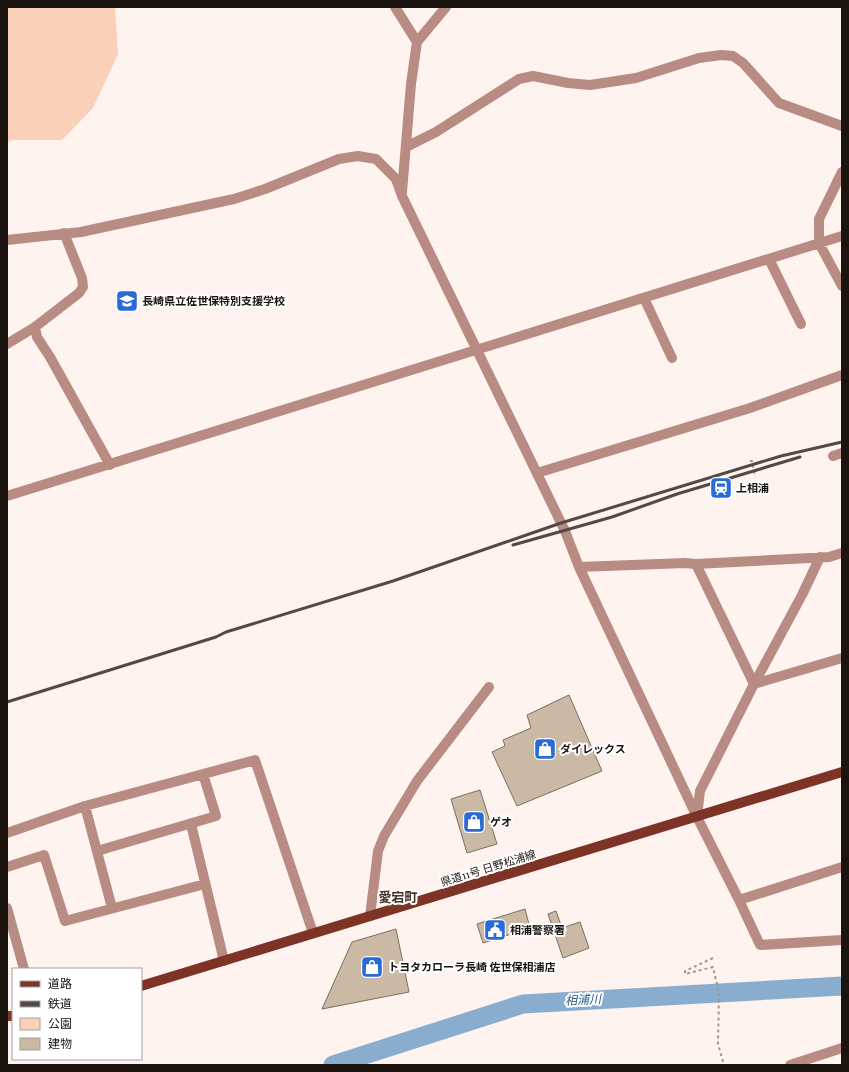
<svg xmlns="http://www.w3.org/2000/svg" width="849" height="1072" viewBox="0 0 849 1072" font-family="'Playfair Display','Noto Sans JP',serif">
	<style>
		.green { fill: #fad0b9 }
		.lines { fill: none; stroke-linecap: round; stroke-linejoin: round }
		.river { stroke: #88adcf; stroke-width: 19 }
		.building { fill: #cab9a5; stroke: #7d6d5b }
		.path { stroke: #a29893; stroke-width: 2; stroke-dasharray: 3 3; stroke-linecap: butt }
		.minor { stroke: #b88c83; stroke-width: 10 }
		.major { stroke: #7d3326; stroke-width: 10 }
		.rail { stroke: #534a45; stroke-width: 3 }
		.labels { text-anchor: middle; stroke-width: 4; stroke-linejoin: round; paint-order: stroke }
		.poi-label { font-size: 11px; font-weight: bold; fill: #1b130e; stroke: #fff; text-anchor: start }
		.street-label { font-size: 11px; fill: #1b130e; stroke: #fff }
		.water-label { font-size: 12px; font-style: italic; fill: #245c89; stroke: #fff }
		.quarter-label { font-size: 13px; font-weight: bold; fill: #473429; stroke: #fff }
	</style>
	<rect width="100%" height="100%" fill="#fef3ee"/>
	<path class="green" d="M7,7H115L118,54L93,108L62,140H12L7,143Z"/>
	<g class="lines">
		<path class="river" d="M333,1065L523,1004L842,986"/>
	</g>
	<path class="building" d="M569,695L602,771L517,806L492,752L505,746L503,740L531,728L527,715Z
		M480,790L497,844L467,853L451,799Z
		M525,909L530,928L483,943L477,924Z
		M556,911L562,928L580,922L589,948L563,958L548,914Z
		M396,929L409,992L322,1009L352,942Z"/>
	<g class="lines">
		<path class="path" d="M750,461H752L755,477
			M713,958L685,971V974L713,967L719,993L718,1044L724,1065"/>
		<path class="minor" d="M395,7L417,42
			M406,147L436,132L519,79L533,76L568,83L590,85L636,78L699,58L721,55L733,56L743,63L779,103L842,126
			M842,172L819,219V243L842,286
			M402,192L411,84L417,42L446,7
			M7,240L81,232L234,199L265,189L339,159L358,156L376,159L396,179L402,196L565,531L579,567L697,817L739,900L760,945L842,940
			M769,259L801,324
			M644,298L672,358
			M35,327L37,337L50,357L110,465
			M7,344L35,327L79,293L83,287L82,278L64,233
			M833,456L842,453
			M537,473L750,408L842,375
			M7,496L842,236
			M696,564L754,684
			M579,567L685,563L696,564L829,557L842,553
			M754,684L842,658
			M85,806L112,908
			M697,817L700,791L754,684L802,595L820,557
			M191,824L224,961
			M7,833L85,806L255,760L313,933
			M97,851L216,816L203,774
			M7,867L44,855L65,921L205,884
			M739,900L842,867
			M7,908L24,969
			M370,916L378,851L384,836L417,781L489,687
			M790,1065L842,1048"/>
		<path class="major" d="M141,986L842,772
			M7,1016H13"/>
		<path class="rail" d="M513,545L612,517L677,494L800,457
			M7,702L216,637L226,632L393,581L561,523L781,456L842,442"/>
	</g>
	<defs>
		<g id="school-square" transform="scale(1.15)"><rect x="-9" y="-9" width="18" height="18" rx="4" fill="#296ad6" stroke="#fff"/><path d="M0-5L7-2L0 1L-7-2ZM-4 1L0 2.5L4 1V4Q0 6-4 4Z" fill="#fff"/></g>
		<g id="station-square" transform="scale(1.15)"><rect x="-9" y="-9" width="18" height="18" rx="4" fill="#296ad6" stroke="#fff"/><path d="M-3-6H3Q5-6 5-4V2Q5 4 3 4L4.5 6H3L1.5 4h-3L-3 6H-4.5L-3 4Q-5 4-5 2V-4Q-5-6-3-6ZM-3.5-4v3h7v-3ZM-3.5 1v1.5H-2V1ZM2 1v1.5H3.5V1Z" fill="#fff"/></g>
		<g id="shop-square" transform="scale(1.15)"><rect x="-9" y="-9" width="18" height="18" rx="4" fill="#296ad6" stroke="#fff"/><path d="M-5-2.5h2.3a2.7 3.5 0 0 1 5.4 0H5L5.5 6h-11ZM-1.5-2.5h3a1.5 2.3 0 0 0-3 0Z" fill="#fff"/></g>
		<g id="civic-square" transform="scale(1.15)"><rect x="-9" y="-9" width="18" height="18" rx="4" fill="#296ad6" stroke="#fff"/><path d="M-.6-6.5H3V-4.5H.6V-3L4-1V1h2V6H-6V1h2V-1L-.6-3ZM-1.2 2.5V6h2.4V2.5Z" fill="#fff"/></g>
	</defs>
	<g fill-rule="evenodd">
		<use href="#school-square" x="127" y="301"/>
		<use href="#station-square" x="721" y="488"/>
		<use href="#shop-square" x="545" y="749"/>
		<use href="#shop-square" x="474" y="822"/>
		<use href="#civic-square" x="495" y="930"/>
		<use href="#shop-square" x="372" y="967"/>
	</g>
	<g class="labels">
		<g class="poi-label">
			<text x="142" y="305">長崎県立佐世保特別支援学校</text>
			<text x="736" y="492">上相浦</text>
			<text x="560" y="753">ダイレックス</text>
			<text x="490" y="826">ゲオ</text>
			<text x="510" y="934">相浦警察署</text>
			<text x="388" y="971">トヨタカローラ長崎 佐世保相浦店</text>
		</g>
		<g class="street-label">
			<text transform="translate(488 868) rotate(-17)" y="4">県道11号 日野松浦線</text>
		</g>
		<g class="water-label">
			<text transform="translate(583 1000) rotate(-3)" y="4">相浦川</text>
		</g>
		<g class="quarter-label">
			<text x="398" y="902">愛宕町</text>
		</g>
	</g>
	<rect width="849" height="1072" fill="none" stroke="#1b130e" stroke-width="16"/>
	<rect x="12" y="968" width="130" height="92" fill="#ffffff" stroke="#a4a19f"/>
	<rect x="20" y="981" width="20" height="6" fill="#7d3326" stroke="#a4a19f"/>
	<text x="48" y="988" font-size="12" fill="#1b130e">道路</text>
	<rect x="20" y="1001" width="20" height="6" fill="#534a45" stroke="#a4a19f"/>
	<text x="48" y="1008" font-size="12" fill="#1b130e">鉄道</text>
	<rect x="20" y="1018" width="20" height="12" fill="#fad0b9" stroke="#a4a19f"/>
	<text x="48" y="1028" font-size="12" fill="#1b130e">公園</text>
	<rect x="20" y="1038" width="20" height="12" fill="#cab9a5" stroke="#a4a19f"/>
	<text x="48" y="1048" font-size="12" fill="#1b130e">建物</text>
</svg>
